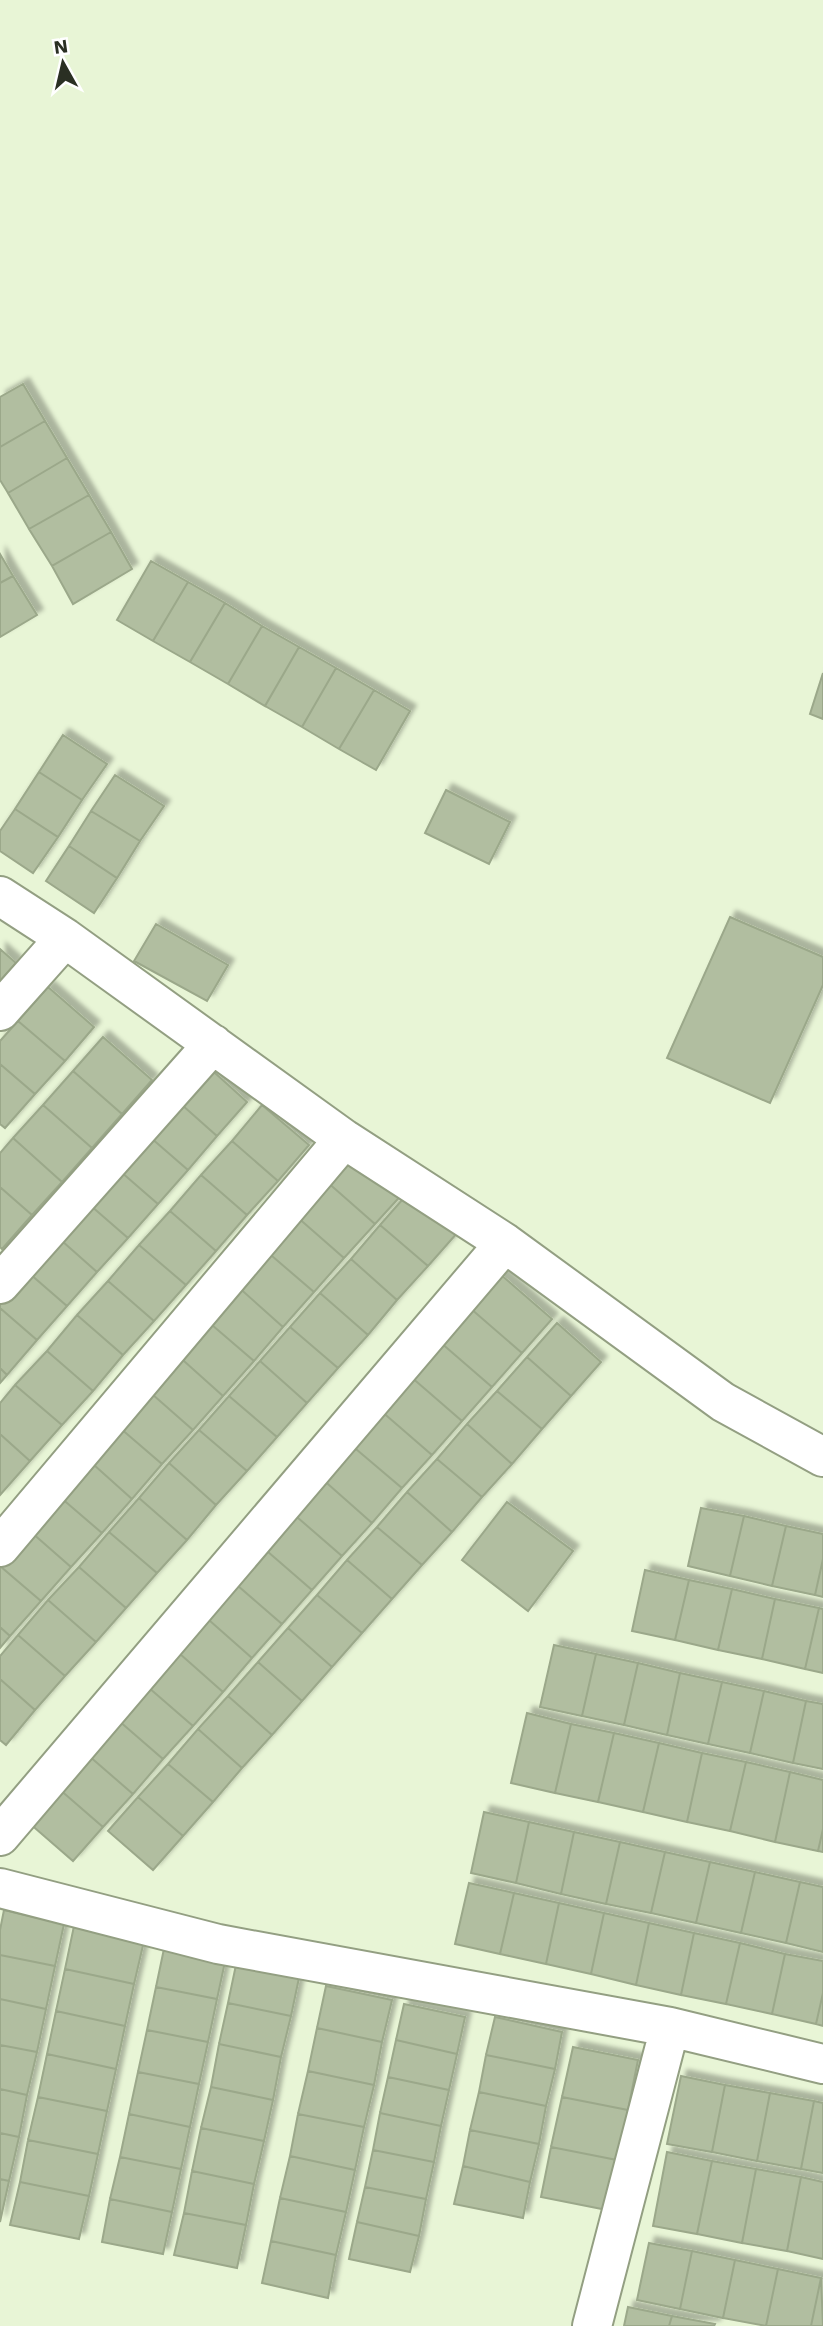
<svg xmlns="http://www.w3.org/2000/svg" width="823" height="2326" viewBox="0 0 823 2326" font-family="'Work Sans',sans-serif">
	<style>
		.building { fill: #b1bea0; stroke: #9ba88a; stroke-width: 2; filter: url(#shadow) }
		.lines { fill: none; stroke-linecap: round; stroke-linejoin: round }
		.street-casing { stroke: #939f82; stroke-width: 42 }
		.street { stroke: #fff; stroke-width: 38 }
	</style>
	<defs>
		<filter id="shadow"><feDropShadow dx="6" dy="-6" stdDeviation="2" flood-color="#0004"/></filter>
	</defs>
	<rect width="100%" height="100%" fill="#e8f5d6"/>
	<path class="building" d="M23,384L45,421L0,447V397Z
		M45,421L67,458L8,493L0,480V447Z
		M67,458L89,495L29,529L8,493Z
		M89,495L111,532L52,566L29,529Z
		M111,532L132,569L73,604L52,566Z
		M0,554L13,576L0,583Z
		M151,561L188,582L153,641L117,620Z
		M13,576L37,615L0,637V583Z
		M188,582L225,603L190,662L153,641Z
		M225,603L262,626L228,684L190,662Z
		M262,626L299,647L265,706L228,684Z
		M299,647L336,668L302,727L265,706Z
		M336,668L374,690L339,749L302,727Z
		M823,673V719L810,714Z
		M374,690L410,711L376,770L339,749Z
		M63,735L107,764L82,800L39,772Z
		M39,772L82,800L58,837L15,809Z
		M115,775L164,806L140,841L91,811Z
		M446,790L510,822L489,864L425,833Z
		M15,809L58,837L33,873L0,851V831Z
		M91,811L140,841L117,878L69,846Z
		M69,846L117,878L94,913L46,881Z
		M730,917L823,957V985L770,1103L667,1058Z
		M156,924L228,965L207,1001L134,961Z
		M0,949L16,963L0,981Z
		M48,987L94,1027L65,1061L18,1021Z
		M18,1021L65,1061L35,1094L0,1064V1041Z
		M103,1037L152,1080L122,1114L73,1071Z
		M204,1063L247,1102L217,1136L173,1097Z
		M0,1064L35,1094L5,1128L0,1124Z
		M73,1071L122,1114L92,1148L43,1105Z
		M173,1097L217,1136L188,1170L143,1131Z
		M43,1105L92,1148L62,1182L13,1138Z
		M262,1105L309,1145L278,1181L232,1141Z
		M143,1131L188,1170L158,1204L113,1165Z
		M13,1138L62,1182L32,1215L0,1187V1153Z
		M232,1141L278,1181L247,1215L201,1175Z
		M357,1147L406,1190L375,1224L326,1181Z
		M113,1165L158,1204L128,1238L83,1199Z
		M201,1175L247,1215L216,1251L170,1211Z
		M326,1181L375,1224L344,1258L296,1216Z
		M0,1187L32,1215L2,1249L0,1247Z
		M410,1191L458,1232L428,1266L380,1225Z
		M83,1199L128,1238L97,1272L53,1233Z
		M170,1211L216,1251L186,1285L139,1245Z
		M296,1216L344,1258L314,1292L265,1250Z
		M380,1225L428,1266L397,1300L351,1259Z
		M53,1233L97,1272L67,1306L22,1267Z
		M139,1245L186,1285L154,1321L108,1281Z
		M265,1250L314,1292L283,1327L236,1285Z
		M351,1259L397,1300L368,1335L320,1293Z
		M22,1267L67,1306L37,1340L0,1308V1293Z
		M500,1274L552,1319L522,1353L470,1308Z
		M108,1281L154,1321L123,1355L77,1315Z
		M236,1285L283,1327L254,1361L205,1319Z
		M320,1293L368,1335L338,1368L290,1327Z
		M0,1308L37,1340L7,1375L0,1368Z
		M470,1308L522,1353L492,1387L440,1342Z
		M77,1315L123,1355L93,1391L47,1351Z
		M205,1319L254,1361L223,1396L175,1353Z
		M557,1323L601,1362L571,1396L527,1357Z
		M290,1327L338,1368L307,1403L260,1361Z
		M440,1342L492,1387L462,1421L410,1376Z
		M47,1351L93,1391L62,1425L15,1385Z
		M175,1353L223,1396L193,1430L144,1387Z
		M527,1357L571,1396L542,1429L497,1391Z
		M260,1361L307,1403L277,1437L229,1396Z
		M0,1368L7,1375L0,1383Z
		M410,1376L462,1421L432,1455L380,1410Z
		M15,1385L62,1425L30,1461L0,1434V1403Z
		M144,1387L193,1430L162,1464L113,1422Z
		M497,1391L542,1429L512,1464L467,1424Z
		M229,1396L277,1437L247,1471L199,1430Z
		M380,1410L432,1455L402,1488L350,1444Z
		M113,1422L162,1464L132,1499L84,1456Z
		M467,1424L512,1464L482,1497L437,1459Z
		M199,1430L247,1471L216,1505L169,1463Z
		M0,1434L30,1461L0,1495Z
		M350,1444L402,1488L372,1523L320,1477Z
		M84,1456L132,1499L102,1533L53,1491Z
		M437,1459L482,1497L452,1532L407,1492Z
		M169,1463L216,1505L187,1540L139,1498Z
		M320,1477L372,1523L342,1556L290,1511Z
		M53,1491L102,1533L71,1567L23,1525Z
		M407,1492L452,1532L422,1565L377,1527Z
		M139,1498L187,1540L157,1573L109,1532Z
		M507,1502L573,1551L528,1611L462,1560Z
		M701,1508L744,1516L730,1576L688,1566Z
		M290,1511L342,1556L312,1590L260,1545Z
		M744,1516L786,1526L772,1586L730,1576Z
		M23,1525L71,1567L41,1601L0,1566V1551Z
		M786,1526L823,1534V1559L815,1595L772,1586Z
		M377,1527L422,1565L392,1599L347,1560Z
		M109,1532L157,1573L126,1608L79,1567Z
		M260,1545L312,1590L282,1624L230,1579Z
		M823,1559V1597L815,1595Z
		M347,1560L392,1599L362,1633L317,1595Z
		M0,1566L41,1601L10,1636L0,1627Z
		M79,1567L126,1608L96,1642L48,1600Z
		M645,1570L689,1580L675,1640L632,1631Z
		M230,1579L282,1624L252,1658L201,1613Z
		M689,1580L732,1589L718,1650L675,1640Z
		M732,1589L775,1599L762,1659L718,1650Z
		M317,1595L362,1633L332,1667L288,1628Z
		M775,1599L819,1608L805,1669L762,1659Z
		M48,1600L96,1642L65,1676L18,1635Z
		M819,1608L823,1609V1673L805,1669Z
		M201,1613L252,1658L223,1692L171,1646Z
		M0,1627L10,1636L0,1648Z
		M288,1628L332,1667L302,1701L258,1662Z
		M18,1635L65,1676L35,1710L0,1679V1656Z
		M554,1645L596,1654L582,1716L540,1707Z
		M171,1646L223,1692L193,1726L141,1681Z
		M596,1654L638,1663L624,1725L582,1716Z
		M258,1662L302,1701L272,1735L228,1696Z
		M638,1663L680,1673L667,1735L624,1725Z
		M680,1673L722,1682L708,1744L667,1735Z
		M0,1679L35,1710L6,1745L0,1740Z
		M141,1681L193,1726L163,1759L111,1714Z
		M722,1682L764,1691L750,1753L708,1744Z
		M764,1691L806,1701L793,1763L750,1753Z
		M228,1696L272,1735L242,1768L198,1729Z
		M806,1701L823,1704V1769L793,1763Z
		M527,1713L571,1724L555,1793L511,1783Z
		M111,1714L163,1759L133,1794L81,1749Z
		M571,1724L614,1733L598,1802L555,1793Z
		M198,1729L242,1768L213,1802L168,1764Z
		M614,1733L659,1743L643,1812L598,1802Z
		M659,1743L702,1753L687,1822L643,1812Z
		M81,1749L133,1794L103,1827L51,1782Z
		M702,1753L746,1762L730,1831L687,1822Z
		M746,1762L790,1772L775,1842L730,1831Z
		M168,1764L213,1802L183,1836L138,1797Z
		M790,1772L823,1780V1829L818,1851L775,1842Z
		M51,1782L103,1827L73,1861L21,1816Z
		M138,1797L183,1836L153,1870L108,1831Z
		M484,1812L529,1822L516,1883L471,1873Z
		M529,1822L574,1832L561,1894L516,1883Z
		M823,1829V1852L818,1851Z
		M574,1832L620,1842L606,1904L561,1894Z
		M620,1842L665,1852L651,1913L606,1904Z
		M665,1852L710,1862L696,1923L651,1913Z
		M710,1862L755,1872L741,1933L696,1923Z
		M755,1872L800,1882L786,1943L741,1933Z
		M800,1882L823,1887V1952L786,1943Z
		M469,1883L514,1893L500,1954L455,1944Z
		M514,1893L559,1903L546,1964L500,1954Z
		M559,1903L604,1913L591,1974L546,1964Z
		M4,1910L64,1924L55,1966L0,1955V1930Z
		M604,1913L649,1923L636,1985L591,1974Z
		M649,1923L694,1933L681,1995L636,1985Z
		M74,1926L144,1941L134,1984L65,1969Z
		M694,1933L740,1943L726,2004L681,1995Z
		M740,1943L785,1954L772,2014L726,2004Z
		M165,1944L226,1957L217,1999L156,1987Z
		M785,1954L823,1961V1993L816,2024L772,2014Z
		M0,1955L55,1966L46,2009L0,1999Z
		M237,1960L300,1973L291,2016L228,2003Z
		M65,1969L134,1984L125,2026L56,2011Z
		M326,1986L392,2000L382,2042L317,2028Z
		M156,1987L217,1999L208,2042L147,2030Z
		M823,1993V2026L816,2024Z
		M0,1999L46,2009L37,2052L0,2045Z
		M228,2003L291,2016L281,2057L219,2044Z
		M404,2004L465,2017L457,2054L396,2040Z
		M56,2011L125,2026L116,2069L47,2054Z
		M495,2017L562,2032L555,2069L486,2055Z
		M317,2028L382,2042L374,2085L308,2071Z
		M147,2030L208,2042L199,2084L138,2072Z
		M396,2040L457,2054L449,2090L388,2077Z
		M219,2044L281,2057L273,2100L211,2087Z
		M0,2045L37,2052L27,2095L0,2089Z
		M573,2047L638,2060L628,2110L562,2097Z
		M47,2054L116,2069L107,2111L38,2097Z
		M486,2055L555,2069L546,2106L479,2092Z
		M308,2071L374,2085L364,2127L298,2114Z
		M138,2072L199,2084L190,2127L129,2114Z
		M681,2076L725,2085L712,2152L667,2144Z
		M388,2077L449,2090L441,2126L380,2113Z
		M725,2085L770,2093L757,2161L712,2152Z
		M211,2087L273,2100L264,2141L201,2128Z
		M0,2089L27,2095L19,2137L0,2133Z
		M479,2092L546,2106L539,2144L470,2130Z
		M770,2093L814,2101L801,2169L757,2161Z
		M38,2097L107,2111L98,2154L28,2140Z
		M562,2097L628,2110L617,2160L551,2147Z
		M814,2101L823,2103V2173L801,2169Z
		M380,2113L441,2126L434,2162L373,2150Z
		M129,2114L190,2127L181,2169L120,2157Z
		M298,2114L364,2127L355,2170L290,2156Z
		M201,2128L264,2141L254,2184L192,2171Z
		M470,2130L539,2144L530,2182L463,2166Z
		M0,2133L19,2137L9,2181L0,2179Z
		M28,2140L98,2154L89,2196L20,2182Z
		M551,2147L617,2160L607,2210L541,2197Z
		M373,2150L434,2162L426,2199L365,2187Z
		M667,2152L712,2161L697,2234L653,2226Z
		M290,2156L355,2170L346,2212L280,2198Z
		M120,2157L181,2169L172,2212L110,2199Z
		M712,2161L756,2169L742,2243L697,2234Z
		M463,2166L530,2182L523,2218L454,2204Z
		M756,2169L801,2177L787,2251L742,2243Z
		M192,2171L254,2184L246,2225L184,2213Z
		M801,2177L823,2182V2259L787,2251Z
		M0,2179L9,2181L0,2222Z
		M20,2182L89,2196L79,2239L10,2225Z
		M365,2187L426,2199L419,2236L357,2222Z
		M280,2198L346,2212L336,2255L271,2241Z
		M110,2199L172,2212L163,2254L102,2242Z
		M184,2213L246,2225L237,2268L174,2255Z
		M357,2222L419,2236L410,2272L349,2259Z
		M271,2241L336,2255L328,2298L262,2283Z
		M649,2243L692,2251L680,2309L637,2300Z
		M692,2251L735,2260L723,2318L680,2309Z
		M735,2260L778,2269L766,2326L723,2318Z
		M778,2269L821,2278L811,2326H766Z
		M821,2278L823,2326H811Z
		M628,2307L672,2316L669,2326H624Z
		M672,2316L715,2324L714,2326H669Z"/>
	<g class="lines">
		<g class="street-casing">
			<path id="street" d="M0,896L65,938L344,1139L505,1243L723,1402L823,1457
				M0,1011L65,938
				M0,1284L213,1044
				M0,1547L344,1139
				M0,1836L505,1243
				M0,1888L218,1944L670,2027
				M592,2326L670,2027L823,2064"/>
		</g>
		<use href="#street" class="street"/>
	</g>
	<g transform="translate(63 63) rotate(352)" stroke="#ffffff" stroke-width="5" paint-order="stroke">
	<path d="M0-5L12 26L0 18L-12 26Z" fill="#2a2f23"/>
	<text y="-10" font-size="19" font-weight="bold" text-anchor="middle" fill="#2a2f23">N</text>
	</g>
</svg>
